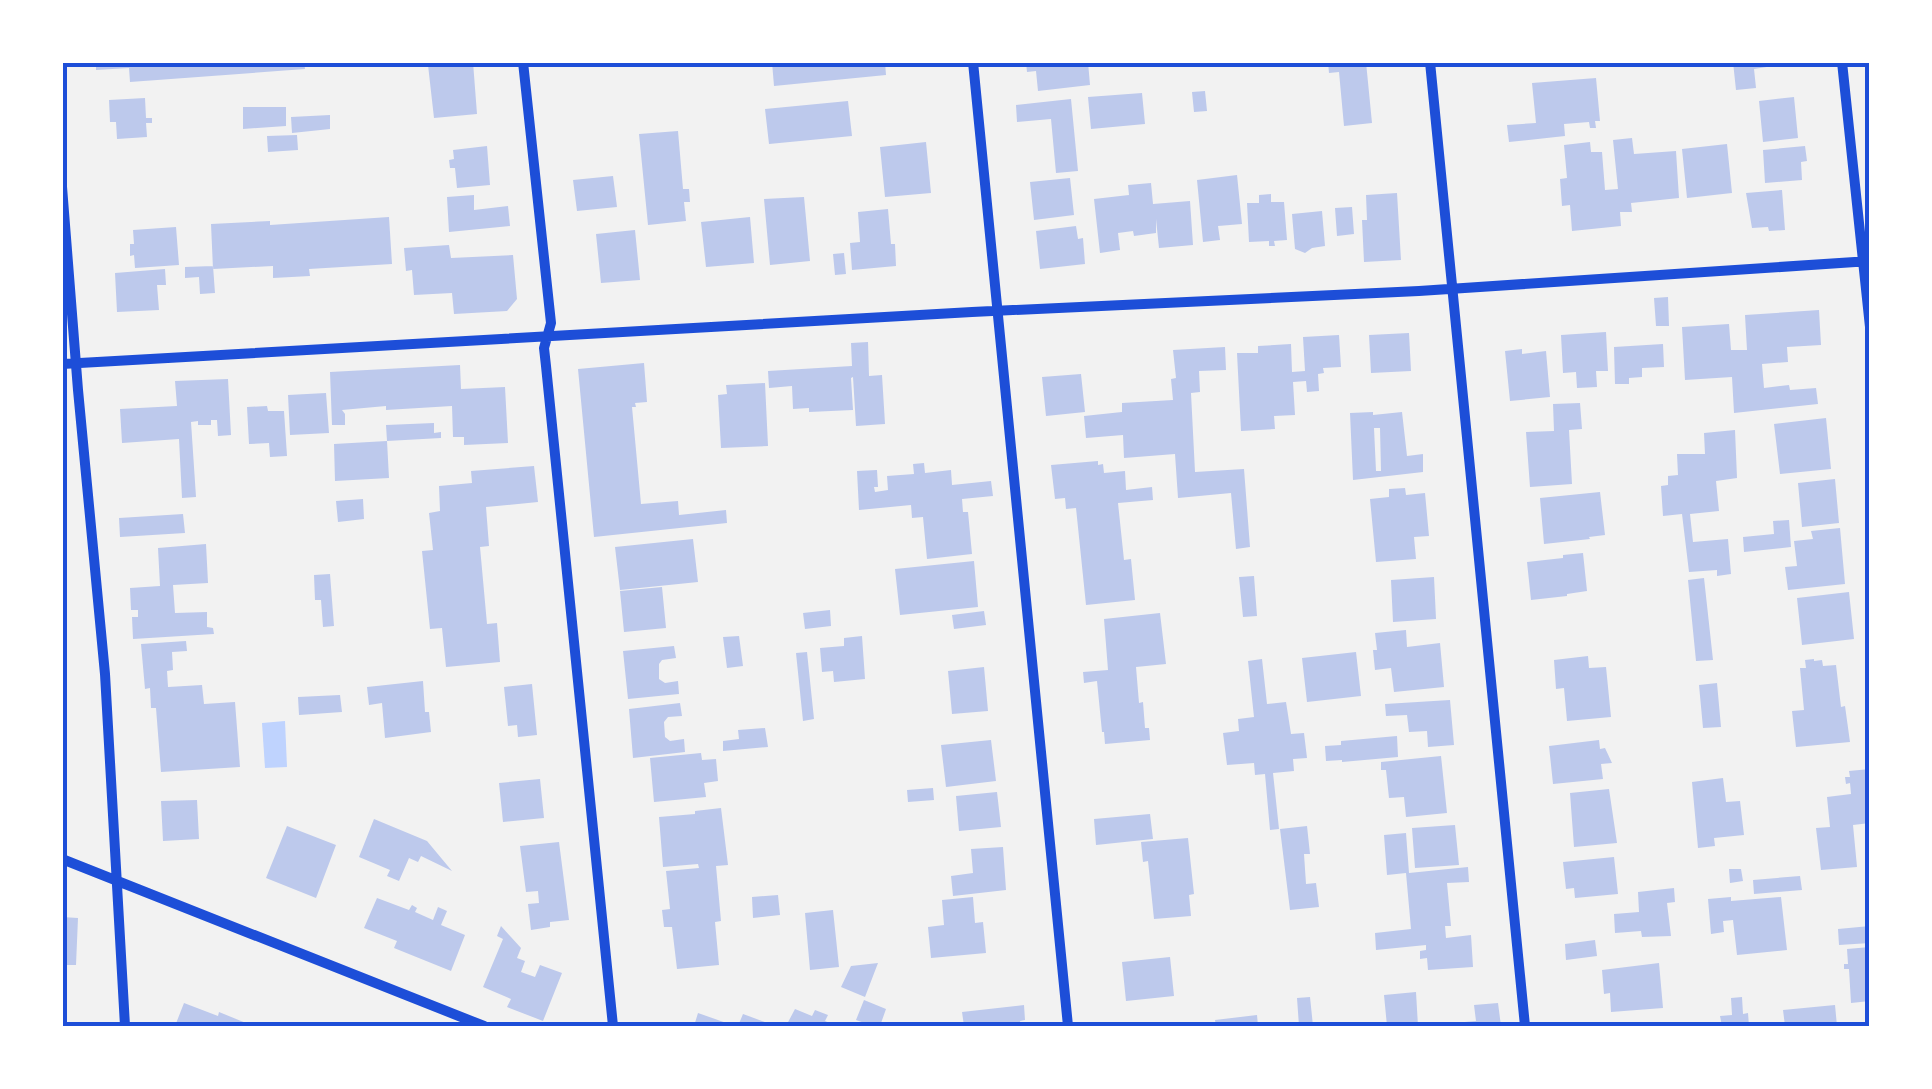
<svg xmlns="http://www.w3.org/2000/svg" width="1932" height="1089" viewBox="0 0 1932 1089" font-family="'Alegreya Sans',sans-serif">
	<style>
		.water { fill: #bfd3fe }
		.building { fill: #bdc9ec; fill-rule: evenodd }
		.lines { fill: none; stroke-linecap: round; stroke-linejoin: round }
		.minor { stroke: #1d4ed8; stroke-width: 10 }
		.neatline { fill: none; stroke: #1d4ed8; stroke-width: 4 }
	</style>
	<rect width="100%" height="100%" fill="#f2f2f2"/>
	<path class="water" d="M285,721L287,767L265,768L262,723Z"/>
	<path class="building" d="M96,62H304L305,69L130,82L129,68L96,70Z
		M456,62H473L477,114L434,118L428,65Z
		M772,62H885L886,75L774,86Z
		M1026,62H1088L1090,85L1038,91L1036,71L1027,72Z
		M1328,62H1366L1372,123L1344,126L1339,72L1329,73Z
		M1733,62H1772L1773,66L1754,69L1756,88L1736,90Z
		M1596,78L1600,121H1595L1596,128H1590L1589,122L1564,124L1565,136L1509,142L1507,125L1536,123L1532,83Z
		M1205,91L1207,111L1194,112L1192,92Z
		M1142,93L1145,124L1091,129L1088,97Z
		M1794,97L1798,138L1763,142L1759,101Z
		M145,98L146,118H152V123H146L147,137L117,139L116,122H110L109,100Z
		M1071,99L1078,171L1056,173L1051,119L1017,122L1016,105Z
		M848,101L852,136L769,144L765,109Z
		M243,107H286V126L243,129Z
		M330,115V129L292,133L291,117Z
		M678,131L683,189H689L690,202H684L686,221L648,225L639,134Z
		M297,135L298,150L268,152L267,136Z
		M1632,138L1634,154L1676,151L1679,198L1631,203L1632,212H1620L1621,226L1572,231L1570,205L1562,206L1560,179L1567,178L1564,145L1590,142L1591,152H1602L1605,190L1618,189L1613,140Z
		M926,142L931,193L885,197L880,147Z
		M1727,144L1732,193L1687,198L1682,149Z
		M487,146L490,185L457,188L455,168H450L449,160L454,159L453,150Z
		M1805,146L1807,161L1801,162L1802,180L1765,183L1763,150Z
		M1237,175L1242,224L1218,226L1220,240L1203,242L1197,180Z
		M613,176L617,207L577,211L573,180Z
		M1070,178L1074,215L1034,220L1030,182Z
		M1151,183L1153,204L1190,201L1193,245L1159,248L1156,219V233L1134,236L1133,231L1118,233L1120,250L1100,253L1094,199L1129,195L1128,185Z
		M1782,190L1785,230L1769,231L1768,227L1752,228L1746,193Z
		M1397,193L1401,260L1364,262L1362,220H1367L1366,195Z
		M1271,194V202H1284L1287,240L1274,241L1275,246H1269V241L1249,242L1247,203H1259V195Z
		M474,195V210L508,206L510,226L449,232L447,197Z
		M804,197L810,261L770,265L764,199Z
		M1352,207L1354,234L1337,236L1335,208Z
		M888,209L891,244H895L896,266L852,270L850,243L860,242L858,212Z
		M1322,211L1325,246L1312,248L1305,253L1295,249L1292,214Z
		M389,217L392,264L309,269L310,276L273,278V266L213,269L211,224L270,221V225Z
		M750,217L754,263L706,267L701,222Z
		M1076,226L1078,239L1083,238L1085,264L1040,269L1036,231Z
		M176,227L179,265L135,268L134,255L130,256V244H134L133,230Z
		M635,230L640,280L601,283L596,234Z
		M449,245L451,258L513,255L517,299L507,311L454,314L452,293L414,295L412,270L406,271L404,248Z
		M844,253L846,274L835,275L833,254Z
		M213,266L215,293L200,294L199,277L185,278V267Z
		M165,269L166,285H157L159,310L117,312L115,273Z
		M1668,297L1669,326H1656L1654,298Z
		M1819,310L1821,345L1787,347L1788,362L1762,364L1764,388L1789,385L1790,390L1816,388L1818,404L1734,413L1732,377L1685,380L1682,327L1729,324L1731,350H1747L1745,315Z
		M1606,332L1608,371H1596L1597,387L1577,388L1576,372L1563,373L1561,335Z
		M1409,333L1411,371L1371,373L1369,335Z
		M1339,335L1341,367L1323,368L1324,373L1318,374L1319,391L1307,392L1306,381L1293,382L1295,415L1274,416L1275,429L1241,431L1237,353H1258V346L1291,344L1292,372L1305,371L1303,337Z
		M868,342L869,376L882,375L885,424L856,426L853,377L851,378L853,410L809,412V408L793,409L792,386L769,388L768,371L852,366L851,343Z
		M1663,344L1664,367L1642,368V377L1629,378V384H1615L1614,347Z
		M1225,347L1226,370L1199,371L1200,392L1191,393L1195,472L1244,469L1250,547L1236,549L1231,493L1178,498L1175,454L1124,458L1123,435L1086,438L1084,416L1122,412V403L1173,400L1171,379L1176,378L1173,350Z
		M1522,349V354L1546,351L1550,397L1510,401L1505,351Z
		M644,363L647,402L635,403L636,407H632L641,504L678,501L679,515L726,510L727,523L594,537L578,369Z
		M460,365L461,389L505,387L508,443L464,445V437H453L452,406L386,410V406L342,410L345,414V425H332L330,372Z
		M1081,374L1085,412L1046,416L1042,377Z
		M228,379L231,435L218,436L217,420H211V425H198V421L191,422L196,497L182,498L179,439L122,443L120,409L177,406L175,381Z
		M765,383L768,446L721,448L718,395L727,394L726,385Z
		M326,393L329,433L290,435L288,395Z
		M1580,403L1582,429L1569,430L1572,484L1530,487L1526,432L1554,431L1553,404Z
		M267,406L268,411H284L287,456L270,457L269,443L249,444L247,407Z
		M1373,412V415L1402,412L1407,456L1423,454V472L1353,480L1350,413ZM1374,428H1380L1381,471H1376Z
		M1826,418L1831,469L1780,474L1774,424Z
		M434,423V433L441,432V438L387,441L389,478L335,481L334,444L387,441L386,425Z
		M1735,430L1737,478L1716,481L1719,511L1690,514L1693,542L1728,539L1731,574L1717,576V570L1689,572L1682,514L1663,516L1661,486L1668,485V476L1678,475L1677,454H1705L1704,433Z
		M1098,461V465L1103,464L1104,473L1125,471L1126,490L1152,487L1153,500L1118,503L1124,560L1131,559L1135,600L1086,605L1076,508L1066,509L1065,498L1055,499L1051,465Z
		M924,463L925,473L951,470L952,485L991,481L993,496L962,499L963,512H968L972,554L927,559L923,517L912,518L911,505L859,510L857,471L877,470L878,487H874L875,492L888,490L887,476L914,474L913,464Z
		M534,466L538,502L486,507L489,546L480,547L487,624L497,623L500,662L446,667L442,628L430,629L422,551L433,550L429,513L440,511L439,486L472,483L471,471Z
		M1835,479L1839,523L1802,527L1798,483Z
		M1405,488L1406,495L1425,493L1429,536L1414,537L1416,559L1376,562L1370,499L1389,497V489Z
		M1600,492L1605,535L1589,537L1590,539L1544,544L1540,498Z
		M363,499L364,519L338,522L336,501Z
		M183,514L185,533L120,537L119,518Z
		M1789,520L1791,547L1744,552L1743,537L1774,534L1773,521Z
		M1840,528L1845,584L1788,590L1785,567L1797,566L1794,541L1813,539L1811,531Z
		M693,539L698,582L620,590L615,547Z
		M206,544L208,583L173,585L175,613L207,612V627L213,628L214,634L133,639L132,617H138V610H131L130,588L160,586L158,548Z
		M1583,553L1587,591L1567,594V596L1531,600L1527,562L1563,558V555Z
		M974,561L978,607L900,615L895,569Z
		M330,574L334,626L323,627L321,600H315L314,575Z
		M1254,576L1257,616L1243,617L1239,577Z
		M1434,577L1436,619L1393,622L1391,580Z
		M1704,578L1713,660L1696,661L1688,580Z
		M662,587L666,628L624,632L620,591Z
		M1849,592L1854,639L1802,645L1797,598Z
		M830,610L831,626L805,629L803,613Z
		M984,611L986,625L954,629L952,615Z
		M1160,613L1166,664L1136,667L1139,703L1143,702L1145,728H1149L1150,740L1105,744L1104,732H1102L1097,681L1084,683L1083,672L1108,670L1104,619Z
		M1406,630L1407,647L1440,643L1444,687L1394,692L1391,668L1375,670L1373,650H1377L1375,633Z
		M739,636L743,666L727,668L723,637Z
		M862,636L865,679L834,682L833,671L822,672L820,648L844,646V638Z
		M186,641L187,651L172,652L173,670L167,671L168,687L202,685L204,704L235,702L240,767L161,772L156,708H151L150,688L145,689L141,644Z
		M674,646L676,658L662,660L659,664V679L665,683L678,681L679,694L628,699L623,651Z
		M807,652L814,719L803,721L796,653Z
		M1356,652L1361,696L1307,702L1302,658Z
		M1588,656L1589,668L1606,667L1611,717L1567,721L1564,688L1556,689L1554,660Z
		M1262,659L1267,704L1286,702L1291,734L1304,733L1307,758L1293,759L1294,771L1273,773L1279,829L1270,830L1265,774L1255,775L1254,763L1227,765L1223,733L1239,731L1238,719L1254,717L1248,661Z
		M1814,659V661L1822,660L1823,666L1836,665L1841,707L1845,706L1850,742L1796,747L1792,711L1804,710L1800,668H1806L1805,660Z
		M984,667L988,711L952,714L948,671Z
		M423,681L425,712H429L431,732L385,738L382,703L369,705L367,687Z
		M1717,683L1721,727L1703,728L1699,685Z
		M532,684L537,735L518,737L517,725L508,726L504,687Z
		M340,695L342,712L299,715L298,697Z
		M1450,700L1454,745L1428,747L1427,731L1409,732L1407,715L1386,716L1385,704Z
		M680,703L682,716L668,717L664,722L665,737L670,741L684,739L685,752L633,758L629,709Z
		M765,728L768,747L723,751V741L739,739L738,730Z
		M1397,736L1398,757L1342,762V760L1326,761L1325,746L1341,745V741Z
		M991,740L996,781L946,787L941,745Z
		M1599,740L1600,749L1605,748L1612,763L1601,764L1603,779L1553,784L1549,746Z
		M701,753L702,760L716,759L718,781L704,783L706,797L654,802L650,758Z
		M1441,756L1447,813L1406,817L1404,797L1389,798L1386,770H1381V762Z
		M1870,769V823L1853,825L1857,867L1821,870L1816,828L1830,827L1827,797L1851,794L1850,783L1846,784L1845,777H1850L1849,771Z
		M1723,778L1726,802L1740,801L1744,835L1714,838L1715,846L1698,848L1692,782Z
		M540,779L544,818L503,822L499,783Z
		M933,788L934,800L908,802L907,790Z
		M1609,789L1617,843L1574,847L1570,793Z
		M997,792L1001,827L959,831L956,796Z
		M197,800L199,839L163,841L161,801Z
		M721,808L728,865L716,866L721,921L715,922L719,965L677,969L672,927H664L662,910L670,909L666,871L699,868L698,864L663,867L659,817L695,814V811Z
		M1150,814L1153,839L1096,845L1094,819Z
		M374,819L427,841L452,871L421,856L418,862L409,858L399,881L387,876L390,870L359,857Z
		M1455,825L1459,865L1415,868L1412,828Z
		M287,826L336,845L316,898L266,878Z
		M1307,826L1310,854H1304L1306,884L1316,883L1319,907L1290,910L1280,829Z
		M1406,833L1409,873L1468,867L1469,882L1447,883L1451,926H1445L1446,938L1471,935L1473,967L1428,970L1427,958L1420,959V951L1426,950V945L1376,950L1375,933L1411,929L1406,873L1387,875L1384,835Z
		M1188,838L1194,894L1189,895L1191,916L1154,919L1148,861L1143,862L1141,842Z
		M559,842L569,920L550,922V927L531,930L528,904L539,903L538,891L526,892L520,846Z
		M1003,847L1006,890L953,896L951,876L973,873L971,849Z
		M1614,857L1618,894L1575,898L1574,888L1566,889L1563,862Z
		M1729,869H1741L1743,881L1730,883Z
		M1800,876L1802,890L1754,894L1753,880Z
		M1674,888L1675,902L1667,903L1671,936L1642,937L1641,931L1615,933L1614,914L1639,912L1638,892Z
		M778,895L780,915L753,918L752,897Z
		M973,897L975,923L983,922L986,953L931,958L928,927L944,925L942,900Z
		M1731,897V901L1781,897L1787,950L1737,955L1733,920L1723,921L1724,932L1711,934L1708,899Z
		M377,898L409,910L412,905L417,908L415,912L433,920L438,907L447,911L441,925L465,935L451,971L394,948L397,941L364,928Z
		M833,910L839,967L810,970L805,913Z
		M62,917L78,918L76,965H62Z
		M501,926L521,948L517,958L525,961L521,972L535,977L540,965L562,973L543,1021L507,1007L511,999L483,987L503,939L497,936Z
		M1870,926V943L1839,945L1838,929Z
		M1595,940L1597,956L1566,960L1565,944Z
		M1870,947V1001L1851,1003L1849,969H1844V964H1848L1847,949Z
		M1170,957L1174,996L1126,1001L1122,962Z
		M878,963L865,997L841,987L851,966Z
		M1659,963L1663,1008L1611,1012L1610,993L1604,994L1602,970Z
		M1416,992L1418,1026H1387L1384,995Z
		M1310,997L1313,1026H1299L1297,998Z
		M1742,997L1743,1014L1748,1013L1749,1026H1722L1720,1016L1732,1015L1731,998Z
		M864,1000L886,1009L880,1026H873L856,1020Z
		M184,1003L218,1016L219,1012L246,1023L244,1026H175Z
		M1498,1003L1501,1026H1453V1023L1476,1021L1474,1005Z
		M1024,1005L1025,1020L1020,1021L1021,1026H964L962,1012Z
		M1835,1005L1837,1026H1785L1783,1010Z
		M795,1009L812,1016L815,1010L828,1015L825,1021L837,1026H786Z
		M698,1013L735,1026H694Z
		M743,1014L776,1026H738Z
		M1257,1015L1258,1026H1216L1215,1020Z"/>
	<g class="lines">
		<path class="minor" d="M523,62L551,323L544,348L546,366L613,1026
			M973,62L1068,1026
			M1430,62L1525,1026
			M1842,62L1870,327
			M62,187L78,390L105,674L125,1026
			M62,364L972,312L1419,291L1870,261
			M62,859L484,1026"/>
	</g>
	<rect width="1932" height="1089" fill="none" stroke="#ffffff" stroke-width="130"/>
	<rect x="65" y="65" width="1802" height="959" class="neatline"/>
</svg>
